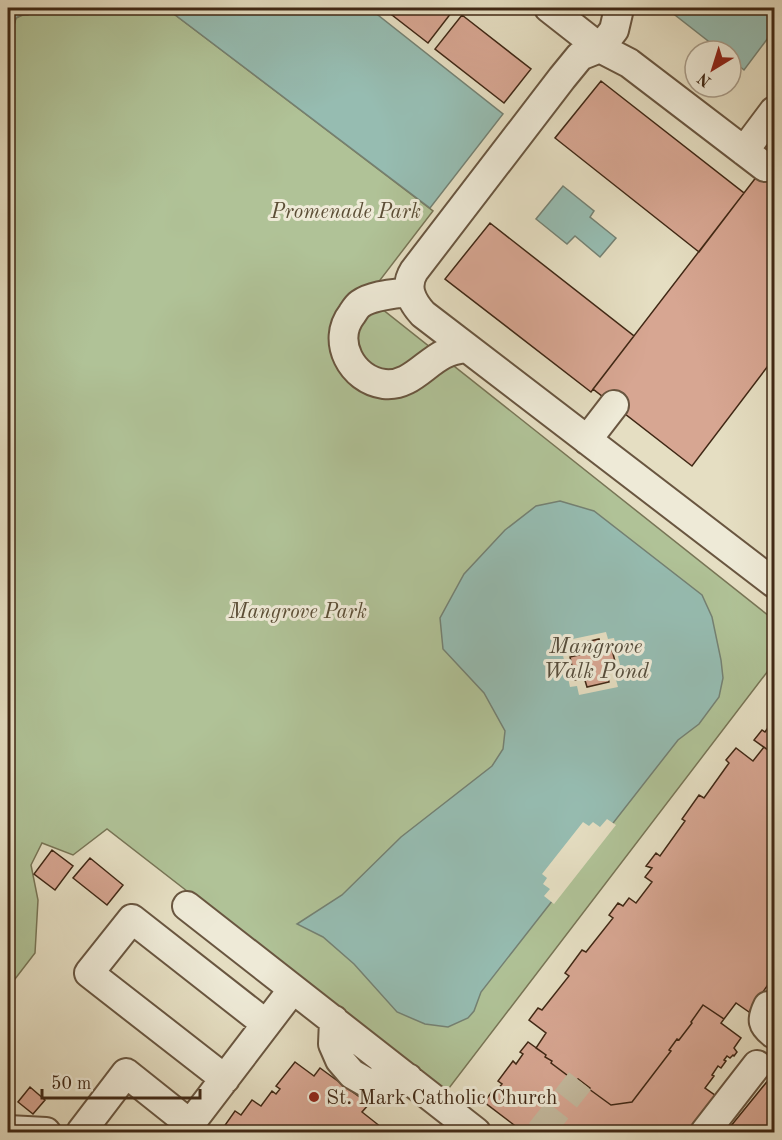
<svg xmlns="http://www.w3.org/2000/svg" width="782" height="1140" viewBox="0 0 782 1140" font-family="'Old Standard TT',serif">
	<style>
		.green { fill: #b0c297; stroke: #787556; stroke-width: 1.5 }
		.water { fill: #96bcb1; stroke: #748173; stroke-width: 1.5 }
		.pier { fill: #e5dec2 }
		.building { fill: #d7a692; stroke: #402815; stroke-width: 1.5 }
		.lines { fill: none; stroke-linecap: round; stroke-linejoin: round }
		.minor-tunnel { stroke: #c4ba9f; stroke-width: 28; stroke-dasharray: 28 14; stroke-linecap: butt }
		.minor-casing { stroke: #695640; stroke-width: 32 }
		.minor { stroke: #eeead7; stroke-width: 28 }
		.poi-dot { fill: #8f2418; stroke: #eeead7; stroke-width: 2 }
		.labels { text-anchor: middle; stroke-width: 6; stroke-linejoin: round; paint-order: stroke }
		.park-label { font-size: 21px; font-style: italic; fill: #5c4e36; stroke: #eeead7 }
		.poi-label { font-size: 21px; fill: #402815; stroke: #eeead7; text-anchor: start }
		.water-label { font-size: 22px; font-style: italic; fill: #564d3c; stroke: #eeead7 }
	</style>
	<rect width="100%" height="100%" fill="#e5dec2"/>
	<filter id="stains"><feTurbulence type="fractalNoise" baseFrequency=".00333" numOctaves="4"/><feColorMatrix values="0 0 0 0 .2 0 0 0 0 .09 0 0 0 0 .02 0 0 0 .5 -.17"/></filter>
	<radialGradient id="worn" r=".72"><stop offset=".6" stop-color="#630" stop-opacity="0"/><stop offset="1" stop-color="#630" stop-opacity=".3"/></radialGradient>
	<path class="green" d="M28,8H166L433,211L367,297L774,620V663L446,1092L107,829L73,855L42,843L31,865L38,900L35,953L15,979H8V45L16,18L32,11Z"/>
	<path class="water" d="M8,8H28L32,11L28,15H21L16,18L8,45Z
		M166,8H369L503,114L430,208Z
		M666,8H774V30L744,70L731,59V51H721Z
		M563,186L594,211L590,217L616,238L600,257L575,236L567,244L536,219Z
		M560,501L594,511L702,595L712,617L721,660L723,678L719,697L699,724L678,740L481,992L474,1011L468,1018L448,1027L425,1024L397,1012L354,964L323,937L297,924L342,895L401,837L492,766L503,749L505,731L484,693L443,649L440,618L464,574L505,530L536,506Z"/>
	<path class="pier" d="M606,632L608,639L614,638L622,674L615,676L618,687L579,695L577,686L570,687L562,651L570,649L568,640Z
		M607,819L616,825L554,904L544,896L550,889L543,884L547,878L542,874L583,822L589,826L593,822L600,827Z"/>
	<path class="building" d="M383,8H455L428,43Z
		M462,15L531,69L504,103L435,49Z
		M601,81L744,193L699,252L555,138Z
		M774,154V358L692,466L593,389Z
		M490,223L634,336L591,392L445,279Z
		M599,639L601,649L611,646L617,669L607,671L609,682L587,687L584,677L575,680L570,657L579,655L577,644Z
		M774,712V753L773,752L772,753L754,740L762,730L765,732L772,722L769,720Z
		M764,747L772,753L773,752L774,753V910L768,919L774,924V976L749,1012L736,1003L724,1019L703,1005L691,1022L692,1023L679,1040L677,1039L669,1050L671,1051L632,1102L611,1105L589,1089L590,1088L578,1079L575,1081L551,1063L552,1061L545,1057L546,1055L536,1048L546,1033L529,1020L538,1008L542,1010L569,976L565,973L582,950L586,952L613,918L609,915L618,903L623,906L629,898L636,903L652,882L645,877L652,868L646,866L656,853L660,856L685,821L682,819L699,795L704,798L729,763L726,760L736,748L753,761Z
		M52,850L73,866L55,890L34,874Z
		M90,858L123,885L107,905L73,878Z
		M774,910V924L768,919Z
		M703,1005L724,1019L721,1023L741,1038L734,1048L737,1052L734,1056L733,1055L730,1058L727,1056L724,1060L726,1061L721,1068L718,1066L712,1075L714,1076L705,1088L719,1098L693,1132H514L518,1128L484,1102L491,1093L493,1095L502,1084L498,1081L513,1061L516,1064L523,1054L520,1052L528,1042L546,1055L545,1057L552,1061L551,1063L575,1081L578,1079L590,1088L589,1089L611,1105L632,1102L671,1051L669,1050L677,1039L679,1040L692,1023L691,1022Z
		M295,1062L314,1076L320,1068L369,1104L362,1112L381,1127L377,1132H228L223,1128L235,1111L241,1115L252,1100L261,1106L272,1091L276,1094L280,1089L276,1086Z
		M774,1073V1127L770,1132H726Z
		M30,1087L45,1100L33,1114L18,1102Z"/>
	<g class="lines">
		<path class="minor-tunnel" d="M540,1132L580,1081"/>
		<g class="minor-casing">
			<path id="minor" d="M549,8L600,48L629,63L765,167
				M615,8L618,13L614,30L600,48L580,56L562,78L414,271C404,287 412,302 423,314L774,583
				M744,151L774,111
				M409,292C394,294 373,295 360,304C357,306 354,311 352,314C331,341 352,380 384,384C409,387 424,364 444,354C451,350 458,349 466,348
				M587,440L614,405
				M187,906L476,1132
				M768,1006C761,1020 762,1025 774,1034
				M334,1020L333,1044L340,1060L352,1074L366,1082L384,1084H394L408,1078
				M225,1079L89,973L132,919L266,1024
				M8,1130L46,1132
				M81,1132L126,1073L190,1124
				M184,1132L293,989
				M705,1132L757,1065"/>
		</g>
		<use href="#minor" class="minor"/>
	</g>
	<circle class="poi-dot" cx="314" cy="1097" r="6"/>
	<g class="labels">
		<g class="park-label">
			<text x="346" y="218">Promenade Park</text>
			<text x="298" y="618">Mangrove Park</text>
		</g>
		<g class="poi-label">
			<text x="326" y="1104">St. Mark Catholic Church</text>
		</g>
		<g class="water-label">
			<text x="596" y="653">Mangrove<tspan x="596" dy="25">Walk Pond</tspan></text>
		</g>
	</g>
	<rect width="782" height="1140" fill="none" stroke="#e5dec2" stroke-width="30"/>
	<rect x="9" y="9" width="764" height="1122" fill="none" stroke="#402815" stroke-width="3"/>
	<rect x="15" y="15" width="752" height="1110" fill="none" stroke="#402815" stroke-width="1.5"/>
	<g transform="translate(713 69) rotate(218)"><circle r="28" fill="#eeead7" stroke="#a89c89" stroke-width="1.5"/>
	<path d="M0-4.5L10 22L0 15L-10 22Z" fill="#8f2418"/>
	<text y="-9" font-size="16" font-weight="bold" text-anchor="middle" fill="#402815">N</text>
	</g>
	<path d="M42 1089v9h158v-9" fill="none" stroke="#402815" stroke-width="3"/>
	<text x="51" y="1089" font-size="18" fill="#402815" stroke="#eeead7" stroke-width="4.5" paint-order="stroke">50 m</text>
	<rect width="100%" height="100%" filter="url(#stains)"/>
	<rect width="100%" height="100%" fill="url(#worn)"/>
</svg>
